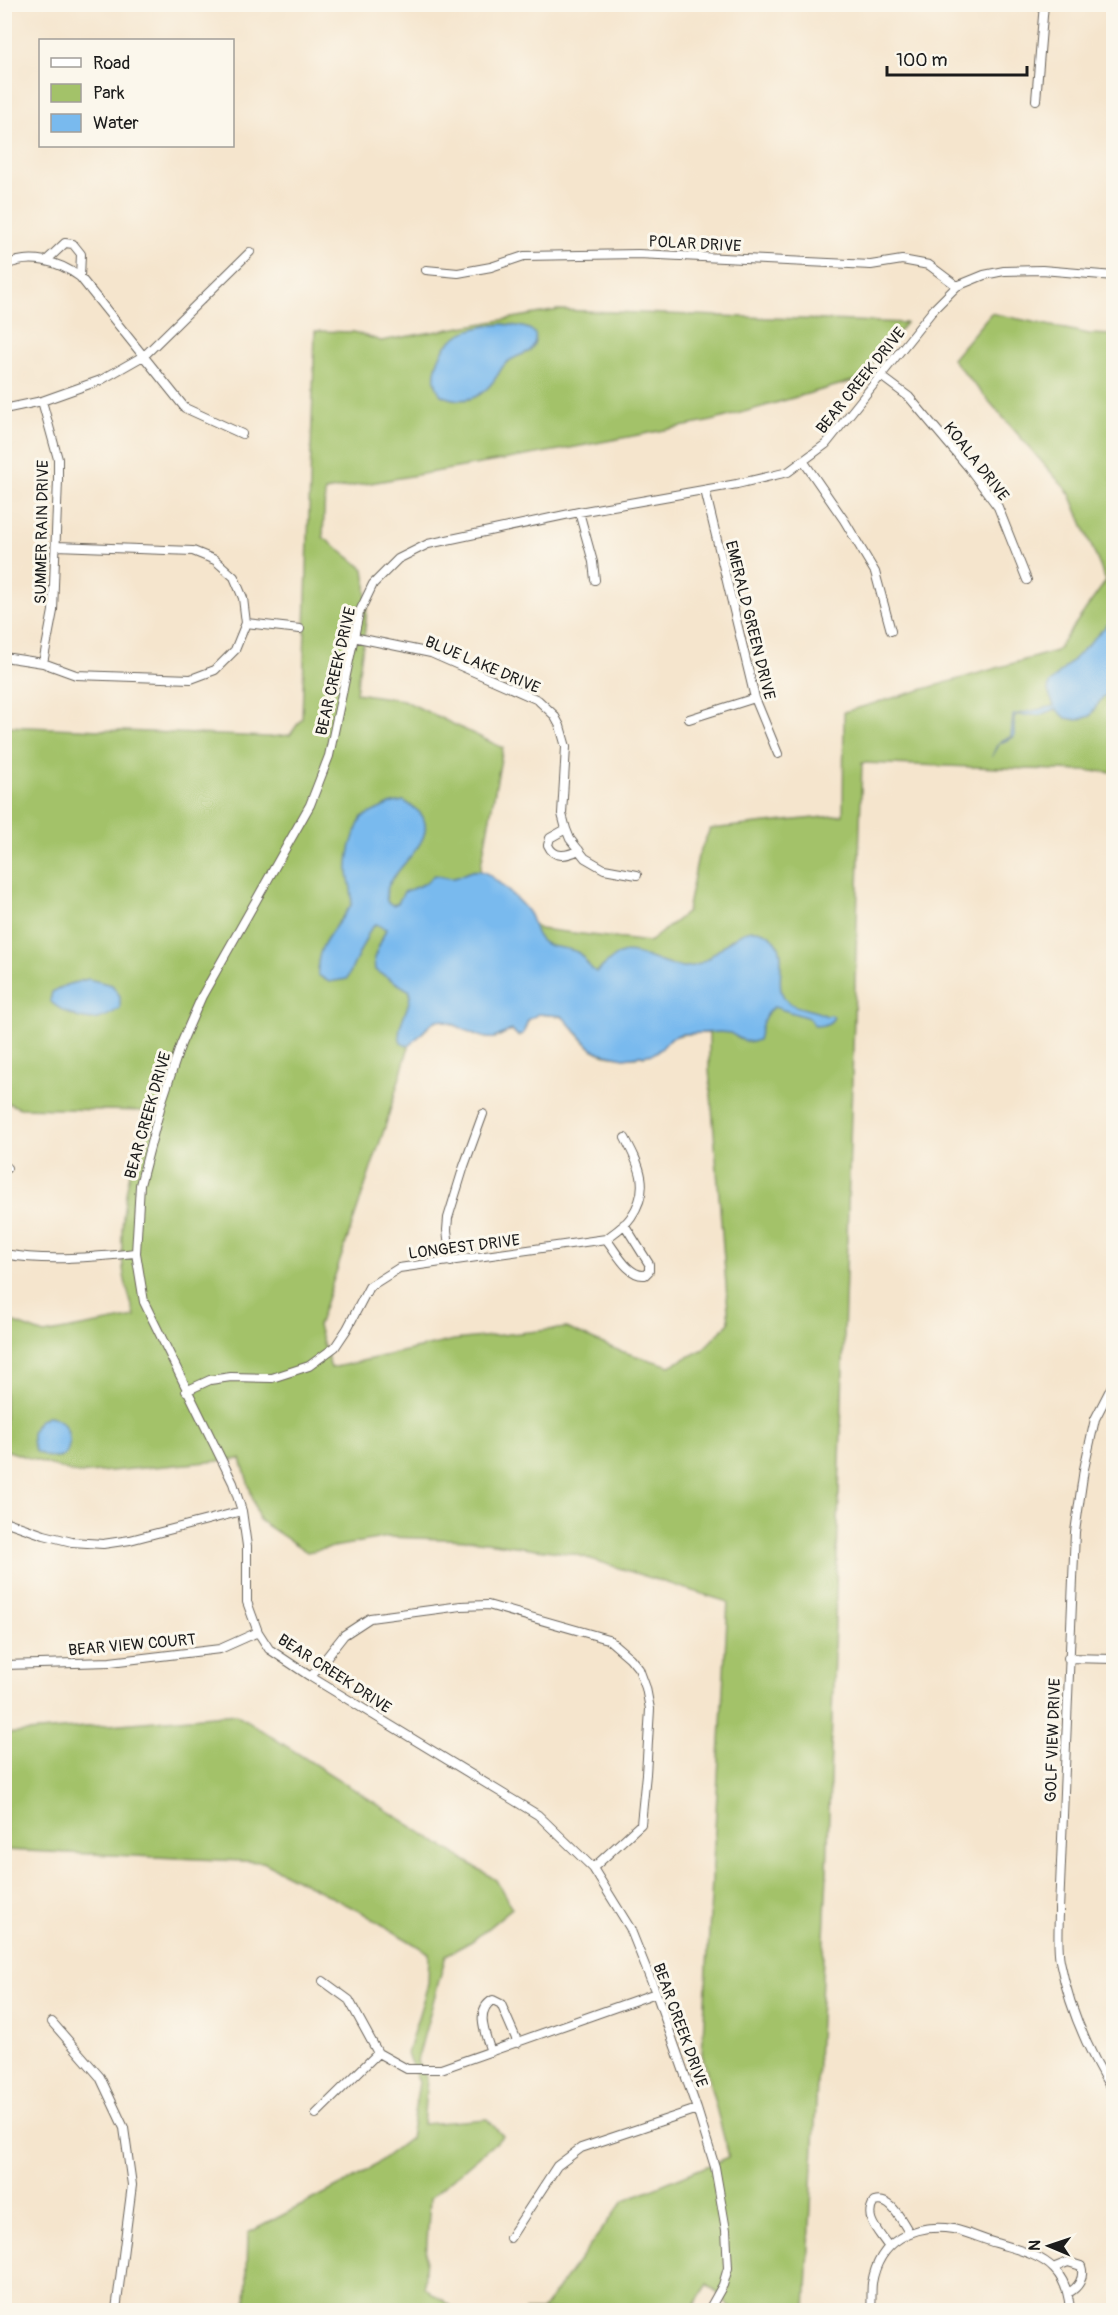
<svg xmlns="http://www.w3.org/2000/svg" width="1118" height="2315" viewBox="0 0 1118 2315" font-family="Pangolin,sans-serif">
	<style>
		.green { fill: #a3c269; stroke: #606f42; stroke-width: 1.5; fill-rule: evenodd }
		.water { fill: #79baee; stroke: #4a6b85; stroke-width: 1.5 }
		.lines { fill: none; stroke-linecap: round; stroke-linejoin: round }
		.minor-casing { stroke: #68625a; stroke-width: 10 }
		.minor { stroke: #fff; stroke-width: 8 }
		.labels { text-anchor: middle; stroke-width: 6; stroke-linejoin: round; paint-order: stroke }
		.street-label { font-size: 16px; fill: #1c1c1c; stroke: #fbf7ec }
	</style>
	<rect width="100%" height="100%" fill="#fbf7ec"/>
	<filter id="ink" filterUnits="userSpaceOnUse"><feTurbulence type="fractalNoise" baseFrequency=".0167" numOctaves="2"/><feDisplacementMap in="SourceGraphic" scale="12" xChannelSelector="R" yChannelSelector="G"/><feConvolveMatrix kernelMatrix="1 2 1 2 8 2 1 2 1" color-interpolation-filters="sRGB"/></filter>
	<filter id="wash" filterUnits="userSpaceOnUse"><feTurbulence type="fractalNoise" baseFrequency=".008" numOctaves="4" result="noise"/><feDisplacementMap in="SourceGraphic" scale="24" xChannelSelector="R" yChannelSelector="G"/><feGaussianBlur stdDeviation="1.35" result="paint"/><feColorMatrix in="noise" values="0 0 0 0 0 0 0 0 0 0 0 0 0 0 0 0 0 1.4 0 .05"/><feComposite in="paint" operator="in"/></filter>
	<g filter="url(#wash)">
		<rect width="100%" height="100%" fill="#f5e5cd"/>
		<path class="green" d="M558,310L906,323L860,379L712,421L565,449L325,491L323,537L364,569C372,612 361,650 356,693L403,700L503,748L479,876L540,929L649,942L687,912L698,856L710,829L843,815L844,712L1056,651L1106,581L1070,494L952,359L991,313L1089,334L1113,335V772L862,763L827,1875L806,2310H734L708,2284L691,2310H524H542L624,2200L729,2157L702,2054L728,1602L574,1554L471,1540L388,1537L307,1552L259,1520L241,1459L78,1474L5,1450L4,1319L44,1334L135,1317C131,1301 124,1284 123,1267C117,1215 132,1162 145,1111L20,1108L5,1102V726L269,737L290,735L302,718L315,331L354,332L381,341ZM538,1014L562,1016C572,1026 580,1038 591,1048C603,1059 639,1059 654,1053C662,1049 665,1042 672,1038C682,1032 698,1034 709,1033V1069L729,1323L702,1350L670,1366L620,1351L566,1328L454,1340L331,1368L318,1326L386,1124L409,1046C416,1040 430,1023 437,1020C448,1017 478,1041 494,1038C500,1036 506,1032 512,1030L518,1036L523,1034L528,1020Z
			M236,1714L496,1880L512,1908L472,1941L446,1955L417,2061L427,2079L423,2124L487,2119L503,2136L430,2198L424,2287L456,2310H246L248,2233L364,2173L410,2138L419,2082L407,2054L428,1984L429,1953L363,1913L263,1862L5,1850V1734Z"/>
		<path class="water" d="M503,324C521,327 547,326 530,351C522,355 511,358 505,364C501,368 500,372 497,376C483,398 465,406 441,395C434,384 433,376 437,364C446,333 474,326 503,324Z
			M1113,619V689L1102,698L1090,716L1078,720L1066,718L1056,709L1040,715H1016L1014,718V737L1000,743L992,757C996,746 998,740 1011,737L1013,715L1054,706L1048,691L1049,684Z
			M404,801C409,805 415,808 419,812C447,843 374,875 388,903L393,905L398,903L404,892L426,883L434,875C440,876 448,879 453,878C465,877 468,867 484,872C493,876 522,903 528,912C534,920 533,931 539,938C548,950 565,946 577,952C585,956 587,967 596,972C605,966 612,956 622,953C640,948 668,972 693,966C718,960 742,912 772,937C792,953 770,986 788,1002C799,1010 815,1009 827,1016L831,1015L834,1017C831,1024 822,1026 815,1026L809,1018L774,1007C763,1013 761,1029 758,1040L752,1042L744,1041L730,1033L720,1032L681,1034L671,1038L661,1049L653,1054L624,1058L601,1053L592,1049L562,1016L538,1014L528,1020L523,1034L518,1036L512,1030C506,1032 500,1036 494,1038C478,1041 447,1017 437,1020C430,1022 417,1040 409,1046L401,1043C394,1024 412,1009 410,991L375,970L374,958L386,929L376,924L370,930L347,979L329,982L318,975C315,944 335,930 351,905C354,895 349,883 348,872C347,854 354,833 362,817L392,803Z
			M88,979L112,985L120,996V1008C103,1020 90,1024 70,1014C62,1010 57,1008 50,1001L52,992L66,985Z
			M47,1416C74,1417 76,1459 55,1458C49,1458 42,1454 36,1452C28,1437 32,1422 47,1416Z"/>
	</g>
	<g filter="url(#ink)">
		<g class="lines">
			<g class="minor-casing">
				<path id="minor" d="M1036,100L1044,4
					M46,261L65,243L73,244L81,254L80,277
					M4,266C30,253 58,261 80,277L185,408L242,434
					M426,270L458,273L491,267L524,256L638,254L871,265L902,260L929,265L957,286
					M881,376L909,397L969,468L998,507L1027,580
					M42,401L58,459V480L53,611L43,663
					M4,409L42,401L101,380L145,355L250,252
					M804,462L844,520L875,572L891,631
					M705,490L755,698L778,754
					M579,512L593,562L595,580
					M246,623L300,629
					M353,637L431,653L538,700L554,715L560,726L566,747L562,814L566,829L570,839L585,858L604,869L637,875
					M4,657L43,663L76,675L191,679L215,670L235,650L246,623L243,598L234,577L215,560L193,551L56,546
					M689,719L755,698
					M566,829L550,838L548,845C554,859 567,856 579,850
					M4,1170L7,1168
					M606,1239C616,1251 628,1277 645,1275L649,1271V1264L624,1224
					M4,1254C48,1262 92,1257 136,1253
					M451,1262L447,1230L448,1218L464,1166L483,1114
					M1114,1382L1095,1419L1084,1469L1075,1532L1059,1910C1059,1926 1057,1945 1060,1961C1069,2008 1089,2053 1114,2093
					M186,1391L210,1380L231,1377L272,1378L309,1366L335,1347L347,1329L369,1287L399,1268L606,1239C614,1233 625,1226 631,1217C651,1188 640,1166 625,1138
					M4,1521L44,1535L72,1542L103,1544L130,1540L242,1511
					M1068,1658L1114,1659
					M4,1665L110,1662L220,1649L258,1632
					M311,1677L344,1635L370,1618L461,1606L488,1605L608,1639L630,1658L639,1669L646,1688L650,1709L646,1774L641,1824L593,1868
					M323,1981L349,2000L378,2053L407,2069H441L656,1993
					M52,2022L100,2077L124,2128L132,2185L116,2310
					M491,2052C486,2036 474,2010 493,2000L501,2004L518,2043
					M316,2114L378,2053
					M510,2238L557,2166L581,2148L697,2109
					M888,2246C879,2232 863,2218 874,2202C892,2197 900,2219 909,2232
					M1053,2268L1068,2262L1081,2266C1085,2278 1078,2288 1068,2293
					M709,2310L723,2285L728,2268L726,2230L715,2167L697,2109L656,1993L630,1928L593,1868L538,1815L311,1677L269,1649L258,1632L247,1602V1546L242,1511L233,1483L144,1302L136,1253L140,1185L162,1101L181,1044L202,996L310,805L329,756L359,613L373,584L398,559L428,544L579,512L737,484L788,472L826,444L934,309L957,286L984,275L1004,271L1042,270L1114,276
					M871,2310C872,2302 871,2292 872,2283C879,2241 913,2223 953,2229C967,2232 982,2239 996,2243C1015,2249 1040,2254 1054,2269C1065,2280 1069,2295 1070,2310"/>
			</g>
			<use href="#minor" class="minor"/>
		</g>
	</g>
	<g class="labels">
		<g class="street-label">
			<text transform="translate(695 243) rotate(3)" y="6">POLAR DRIVE</text>
			<text transform="translate(860 380) rotate(-51)" y="6">BEAR CREEK DRIVE</text>
			<text transform="translate(977 461) rotate(52)" y="6">KOALA DRIVE</text>
			<text transform="translate(41 532) rotate(-89)" y="6">SUMMER RAIN DRIVE</text>
			<text transform="translate(751 620) rotate(76)" y="6">EMERALD GREEN DRIVE</text>
			<text transform="translate(483 664) rotate(23)" y="6">BLUE LAKE DRIVE</text>
			<text transform="translate(335 671) rotate(-77)" y="6">BEAR CREEK DRIVE</text>
			<text transform="translate(147 1115) rotate(-74)" y="6">BEAR CREEK DRIVE</text>
			<text transform="translate(464 1246) rotate(-7)" y="6">LONGEST DRIVE</text>
			<text transform="translate(132 1644) rotate(-5)" y="6">BEAR VIEW COURT</text>
			<text transform="translate(335 1673) rotate(33)" y="6">BEAR CREEK DRIVE</text>
			<text transform="translate(1052 1740) rotate(-88)" y="6">GOLF VIEW DRIVE</text>
			<text transform="translate(681 2025) rotate(70)" y="6">BEAR CREEK DRIVE</text>
		</g>
	</g>
	<rect width="1118" height="2315" fill="none" stroke="#fbf7ec" stroke-width="24"/>
	<rect x="39" y="39" width="195" height="108" fill="#fbf7ec" stroke="#a29f99" stroke-width="1.5"/>
	<rect x="51" y="58" width="30" height="9" fill="#ffffff" stroke="#a29f99" stroke-width="1.5"/>
	<text x="93" y="69" font-size="18" fill="#1c1c1c">Road</text>
	<rect x="51" y="84" width="30" height="18" fill="#a3c269" stroke="#a29f99" stroke-width="1.5"/>
	<text x="93" y="99" font-size="18" fill="#1c1c1c">Park</text>
	<rect x="51" y="114" width="30" height="18" fill="#79baee" stroke="#a29f99" stroke-width="1.5"/>
	<text x="93" y="129" font-size="18" fill="#1c1c1c">Water</text>
	<g transform="translate(1049 2246) rotate(272)" stroke="#fbf7ec" stroke-width="4.5" paint-order="stroke">
	<path d="M0-4.5L10 22L0 15L-10 22Z" fill="#1c1c1c"/>
	<text y="-9" font-size="16" font-weight="bold" text-anchor="middle" fill="#1c1c1c">N</text>
	</g>
	<path d="M887 66v9h140v-9" fill="none" stroke="#1c1c1c" stroke-width="3"/>
	<text x="896" y="66" font-size="18" fill="#1c1c1c" stroke="#fbf7ec" stroke-width="4.5" paint-order="stroke">100 m</text>
</svg>
